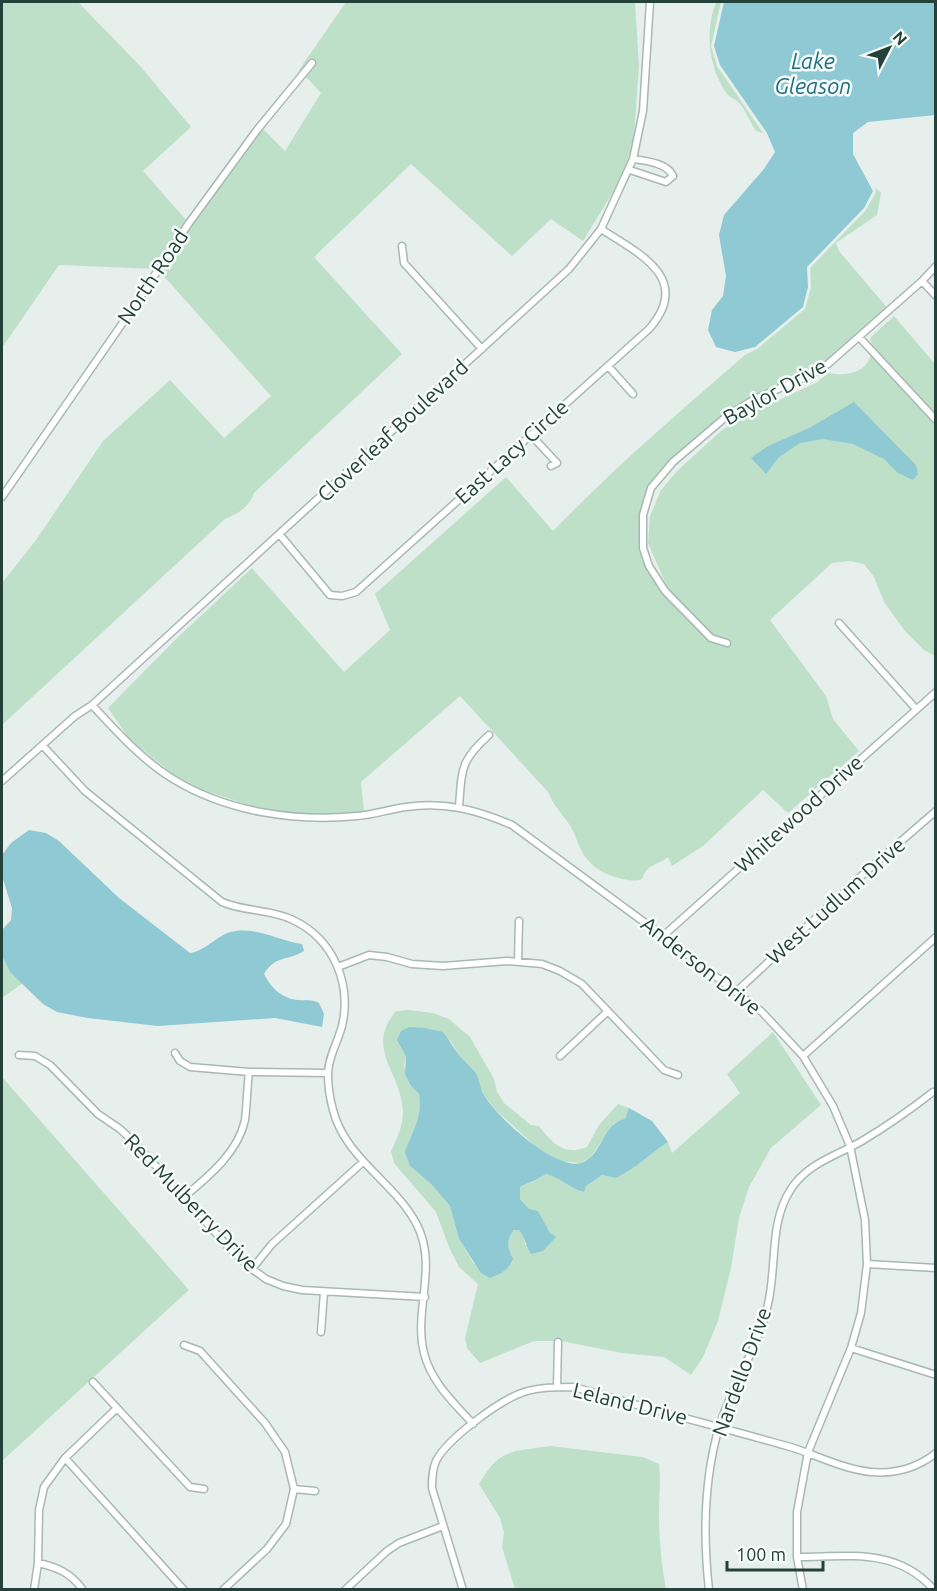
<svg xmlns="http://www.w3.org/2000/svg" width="937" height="1591" viewBox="0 0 937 1591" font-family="Ubuntu,sans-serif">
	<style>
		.green { fill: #bfe0c8 }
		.water { fill: #8ec9d4 }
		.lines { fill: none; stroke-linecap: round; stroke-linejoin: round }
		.street-casing { stroke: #a8b8b2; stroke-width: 9 }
		.street { stroke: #fff; stroke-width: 6 }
		.labels { text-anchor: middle; stroke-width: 5; stroke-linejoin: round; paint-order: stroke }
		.street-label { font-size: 21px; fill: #24423a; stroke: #f7fbf9 }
		.water-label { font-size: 22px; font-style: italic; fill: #1c6f80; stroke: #f7fbf9 }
	</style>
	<rect width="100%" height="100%" fill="#e6efeb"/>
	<path class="green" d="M2,2H78L141,67L191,127L143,171L187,221L155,269L59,265L2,348Z
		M346,2H635L639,66L634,135L624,174L583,241L551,219L512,256L411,164L314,257L402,354L254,493C249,507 239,513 225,519L2,725V583L36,540L103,441L170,380L224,438L271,396L161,273L192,225L262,128L285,151L321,93L305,76L316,61L311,58L300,71L299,70Z
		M716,2H721L711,46L717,66L763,133L756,131C750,122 746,111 739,103C735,98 728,97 725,91C708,65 705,30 716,2Z
		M875,187L881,193L877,215L836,243L839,251L890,311L813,377L740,410L717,427L673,466L655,487L644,515L647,562L662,594L708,641L728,647L731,640L713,635L668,589L648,543L650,516L661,490L677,471L721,431L743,416L816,383L828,373C846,376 865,374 871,355L935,425V656L924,650L905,631L884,602L874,577L864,564L850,561L832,563L770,620L826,696L833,719L859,751L788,813L763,790L703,846L672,866L668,857C658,865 647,864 642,879C634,882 627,880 619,878C602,874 588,865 580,848C577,841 575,834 571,827C563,814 554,807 548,792L460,696L361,782L364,811L358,813L312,815L290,813L252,806L203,790L174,775L137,745L128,737L108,708L176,639L252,568L344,672L390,630L375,594L506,477L553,531C613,469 679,412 745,355L757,349L805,309L811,287L810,268L866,210L876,192Z
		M894,316L935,364V414L872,345L870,338Z
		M2,956L10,972L23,983L2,998Z
		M408,1010L433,1013L449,1019L470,1037L494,1079L497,1092L504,1103L531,1125L539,1126C553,1144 564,1156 587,1147L599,1125L618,1104L629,1108L625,1119L614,1123L590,1158L580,1163L559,1161L536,1147L497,1111L484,1096L475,1073L458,1054L450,1040L432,1029L417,1028L406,1056L404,1066L411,1086L419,1094L420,1100L419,1120L409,1140L410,1166L431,1184L450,1206L459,1239L474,1264L513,1258C507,1248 506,1239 514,1230H519L524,1235L525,1245L555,1237L550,1233L538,1212L529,1209L520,1199V1187C529,1182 538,1181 546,1174L555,1176L583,1192L586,1186L602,1175L616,1178C635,1168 650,1154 668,1142L672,1153L740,1093L727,1074L773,1032L821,1105L771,1148L749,1187L739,1218L731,1268L718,1321L703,1357L691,1375L664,1357L622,1353L561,1341V1338L555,1339L554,1341H534L480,1363L467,1348L465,1338L478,1284L459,1267L449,1247L436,1212L394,1163L391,1151C397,1139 403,1126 403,1112C402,1073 364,1049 396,1011Z
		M2,1077L189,1290L2,1461Z
		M550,1446L643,1457L659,1464C661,1480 659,1495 659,1511C659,1537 661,1563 666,1589H515L502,1547L504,1532L500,1518L479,1484C500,1448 511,1452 550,1446Z"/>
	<path class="water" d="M724,2H936L935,115L868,122L853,133V154L873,191L864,208L807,267L808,287L803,307L755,347L735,352L716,347L708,330L712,310L723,296L726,276L719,235L724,215L764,169L775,152L767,133L720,65L714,46Z
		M854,402L916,465L918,474L913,480L898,473L884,459L853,444L823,439L800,443L779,457L766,474L751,458L768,446L809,428Z
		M29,830L46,833L59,841L119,898L190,953C207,951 219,932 236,931C259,928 280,941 302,944L304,951C288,961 275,955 264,974C271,988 282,999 299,1000C307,1001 311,999 319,1003L324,1014L322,1027L275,1018L158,1026L88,1018L57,1012L43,1004L10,972L2,956V930L11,920L12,908L2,876V855L11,843Z
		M409,1027L425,1028L443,1032C449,1039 453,1048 459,1055C464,1061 470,1066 475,1072C480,1079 480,1090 485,1097C499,1118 554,1170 581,1163C603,1156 602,1123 625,1119L629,1108L652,1121L668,1142C650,1154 636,1168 616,1178L602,1175L586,1186L584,1192C569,1188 560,1177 546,1174C538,1180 529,1182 520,1187V1199L529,1209L538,1211L550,1233L556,1237L543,1251L531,1254C526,1246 525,1237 519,1230H514C506,1239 507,1248 513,1258C510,1269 501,1274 490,1278L481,1273L459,1239L450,1206L431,1184L410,1166L405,1152C412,1130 423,1119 419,1094L411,1086L405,1074L406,1056L397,1040L401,1031Z"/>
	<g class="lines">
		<g class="street-casing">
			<path id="street" d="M630,170L666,182L673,176C667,163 647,161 633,159
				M402,246L404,263L482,349
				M922,281L936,296
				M859,337L936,420
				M608,366L633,394
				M531,435L557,463L551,466
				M2,497L133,308L189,223L257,130L312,63
				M280,535L330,595L342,596L356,592L649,329C693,279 640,254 601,229
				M839,623L916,709
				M727,643L711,638L665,591L649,566L643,548V515L651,488L673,462L727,416L753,400L810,375L828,364L922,281L936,266
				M92,705C116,731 142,760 173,779C227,812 295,822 357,816C373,815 390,809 406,807C444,801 477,810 512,825L663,936L762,1012L803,1056L833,1106L850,1146L865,1220L867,1264L861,1313L851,1348L808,1452L797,1512V1557L803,1590
				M43,746L85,791L222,902C245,912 271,909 293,920C333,939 352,983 342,1026C338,1042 328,1057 328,1074C328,1085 330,1099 333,1110C345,1158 394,1182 416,1223C439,1265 413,1310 424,1353C431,1382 454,1403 473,1424
				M2,781L75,716L92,705L569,269L601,229L633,159L643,111L650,2
				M459,807C462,769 460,761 489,735
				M663,936L936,692
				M518,961L519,921
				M338,967L369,955L387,957L412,964L443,966L507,961L542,964L560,971L582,984L664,1070L678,1075
				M737,991L870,868L936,811
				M175,1053L180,1061L190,1067L249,1072L328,1073
				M19,1055L35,1056L50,1065L98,1114L120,1129L136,1144L231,1250L252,1269L266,1279L283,1286L302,1290L425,1297
				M560,1056L608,1011
				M803,1056L936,937
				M184,1197C208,1177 238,1153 245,1120C247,1104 247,1088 249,1072
				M867,1264L936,1268
				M252,1269L272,1244L363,1162
				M321,1332L324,1292
				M184,1345L200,1351L265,1423L285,1452L294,1489L286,1524L267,1549L223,1590
				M851,1348L936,1375
				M93,1382L190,1487L204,1489
				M557,1387L558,1342
				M65,1458L184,1590
				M294,1489L315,1491
				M797,1557C848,1557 897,1547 934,1590
				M38,1563C57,1567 71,1573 83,1590
				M34,1590L38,1563L39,1510L44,1487L65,1458L117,1408
				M345,1590L387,1551L399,1543L443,1526
				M463,1590L432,1488C432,1479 432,1470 436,1461C447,1439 500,1400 524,1392C540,1387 557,1387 574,1387C645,1408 716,1426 787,1446C815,1454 842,1469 871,1472C894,1474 917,1468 936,1453
				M709,1590C703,1536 704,1479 719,1427C732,1384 759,1347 768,1304C777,1266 769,1222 791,1189C808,1163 836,1156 862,1141C887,1126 910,1110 933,1092H936"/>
		</g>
		<use href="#street" class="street"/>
	</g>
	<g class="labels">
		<g class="street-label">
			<text transform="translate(153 277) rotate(-56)" y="7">North Road</text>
			<text transform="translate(775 392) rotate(-29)" y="7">Baylor Drive</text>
			<text transform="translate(393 431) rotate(-43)" y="7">Cloverleaf Boulevard</text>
			<text transform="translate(512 452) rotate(-42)" y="7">East Lacy Circle</text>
			<text transform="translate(799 814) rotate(-42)" y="7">Whitewood Drive</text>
			<text transform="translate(836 901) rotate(-42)" y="7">West Ludlum Drive</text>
			<text transform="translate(701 966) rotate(38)" y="7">Anderson Drive</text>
			<text transform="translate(191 1203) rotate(46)" y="7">Red Mulberry Drive</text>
			<text transform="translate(742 1372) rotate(-70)" y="7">Nardello Drive</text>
			<text transform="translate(630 1404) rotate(14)" y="7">Leland Drive</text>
		</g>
		<g class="water-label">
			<text x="813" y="69">Lake<tspan x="813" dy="25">Gleason</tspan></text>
		</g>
	</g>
	<rect width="937" height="1591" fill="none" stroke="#24423a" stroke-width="6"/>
	<g transform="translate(889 48) rotate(48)" stroke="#f7fbf9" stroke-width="4.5" paint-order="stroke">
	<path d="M0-4.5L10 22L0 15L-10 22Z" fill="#24423a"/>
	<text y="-9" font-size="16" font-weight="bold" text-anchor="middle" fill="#24423a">N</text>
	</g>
	<path d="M727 1561v9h96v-9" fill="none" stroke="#24423a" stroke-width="3"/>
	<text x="736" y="1561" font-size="18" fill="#24423a" stroke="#f7fbf9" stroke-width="4.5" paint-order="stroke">100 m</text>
</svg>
